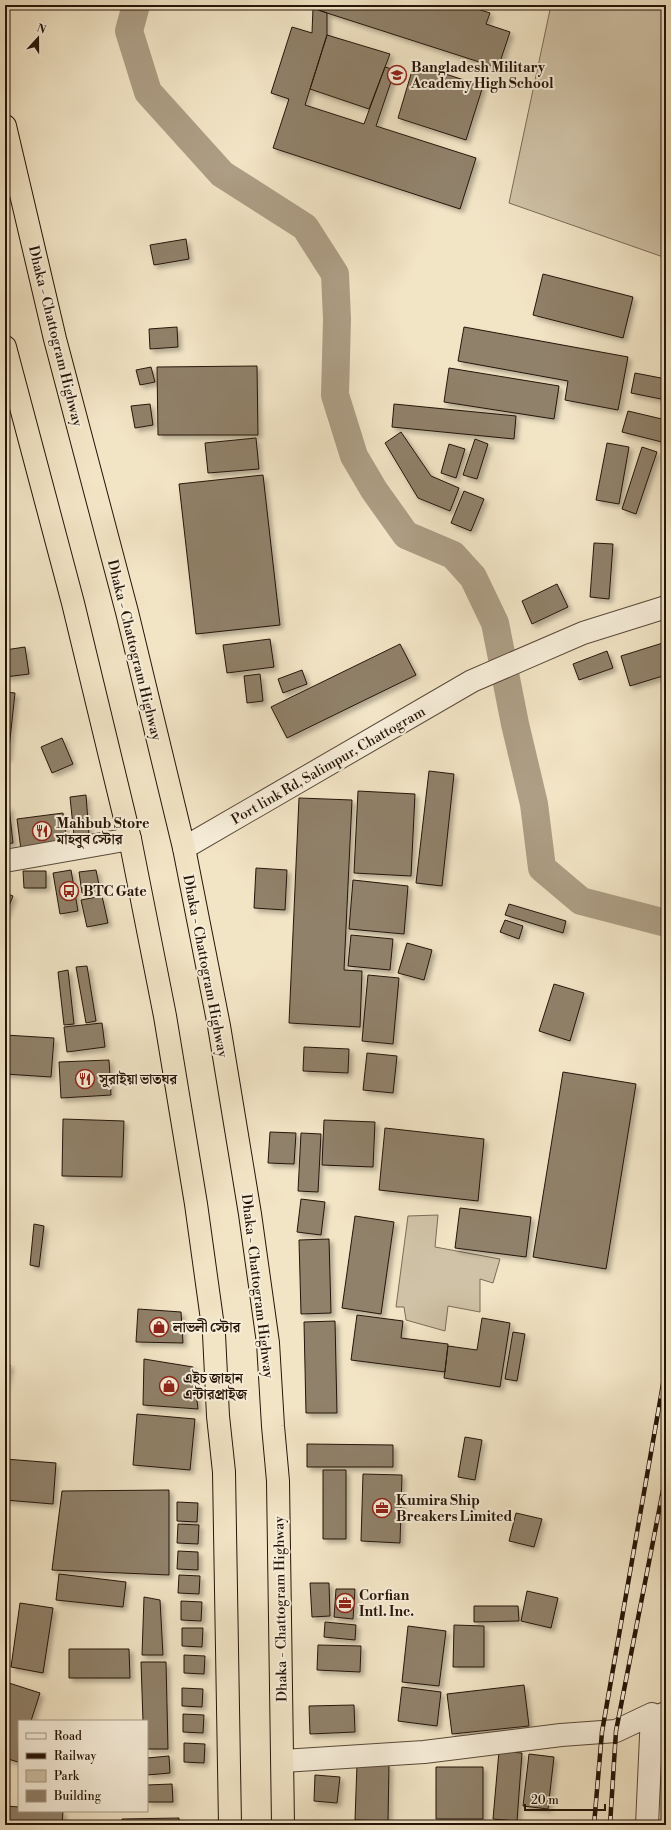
<svg xmlns="http://www.w3.org/2000/svg" width="671" height="1830" viewBox="0 0 671 1830" font-family="'Libre Bodoni','Noto Serif Bengali',serif">
	<style>
		.green { fill: #cfc2a6; stroke: #7a6c57 }
		.lines { fill: none; stroke-linecap: round; stroke-linejoin: round }
		.canal { stroke: #ad9e85; stroke-width: 28 }
		.building { fill: #90816b; stroke: #261508; filter: url(#shadow) }
		.lane-casing { stroke: #594938; stroke-width: 15 }
		.street-casing { stroke: #594938; stroke-width: 24 }
		.highway-casing { stroke: #261508; stroke-width: 24 }
		.lane { stroke: #f7eeda; stroke-width: 13 }
		.street { stroke: #f7eeda; stroke-width: 22 }
		.highway { stroke: #f2e5c6; stroke-width: 22 }
		.rail-casing { stroke: #261508; stroke-width: 4.5 }
		.rail { stroke: #f7eeda; stroke-width: 3; stroke-dasharray: 9; stroke-linecap: butt }
		.labels { text-anchor: middle; stroke-width: 4; stroke-linejoin: round; paint-order: stroke }
		.poi-label { font-size: 14px; font-weight: bold; fill: #261508; stroke: #f7eeda; text-anchor: start }
		.street-label { font-size: 14px; fill: #261508; stroke: #f7eeda }
	</style>
	<defs>
		<filter id="shadow"><feDropShadow dx="3.5" dy="3.5" stdDeviation="2" flood-color="#0004"/></filter>
	</defs>
	<rect width="100%" height="100%" fill="#f2e5c6"/>
	<filter id="stains"><feTurbulence type="fractalNoise" baseFrequency=".005" numOctaves="4"/><feColorMatrix values="0 0 0 0 .2 0 0 0 0 .09 0 0 0 0 .02 0 0 0 .5 -.17"/></filter>
	<radialGradient id="worn" r=".72"><stop offset=".6" stop-color="#630" stop-opacity="0"/><stop offset="1" stop-color="#630" stop-opacity=".3"/></radialGradient>
	<path class="green" d="M551,5H666V258L509,203Z
		M438,1215L435,1247L500,1259L493,1283L480,1279V1312L448,1306L445,1331L406,1320L404,1307H396L408,1216Z"/>
	<g class="lines">
		<path class="canal" d="M136,5L129,31L148,92L222,174L305,227L335,274L337,319L335,395L354,456L374,490L406,535L453,555L473,577L495,623L515,724L534,804L542,868L581,901L666,923"/>
	</g>
	<path class="building" d="M314,5H465L490,13L486,24L510,32L498,68L327,13L313,8Z
		M313,8L327,13V35L305,105L364,124L385,67L395,70L376,126L476,158L460,209L273,148L289,99L271,93L292,27L312,33Z
		M327,35L390,54L369,109L310,89Z
		M414,64L483,86L466,140L398,118Z
		M186,239L189,259L154,265L150,245Z
		M543,274L633,297L623,338L533,315Z
		M177,327L178,347L150,349L149,329Z
		M464,327L628,357L618,410L565,400L568,381L458,361Z
		M257,366L258,435H158L157,367Z
		M151,367L155,382L140,385L136,370Z
		M449,368L559,386L554,419L444,402Z
		M635,373L666,379V400L631,393Z
		M150,404L153,425L135,428L131,406Z
		M394,404L516,416L514,439L392,427Z
		M628,411L666,420V443L622,432Z
		M401,432L431,476L459,488L450,511L418,498L385,443Z
		M256,438L259,469L208,473L205,443Z
		M475,439L488,444L477,479L463,475Z
		M607,443L629,447L619,504L596,500Z
		M449,444L465,449L456,478L441,473Z
		M642,447L657,452L636,514L622,509Z
		M263,475L280,625L196,634L179,484Z
		M464,491L484,499L471,531L451,523Z
		M594,543L613,544L609,599L590,597Z
		M557,584L568,607L532,624L522,601Z
		M270,639L274,667L227,673L223,645Z
		M666,642V675L630,686L621,656Z
		M400,644L416,675L287,738L271,707Z
		M25,647L29,674L5,677V650Z
		M607,651L613,668L579,680L573,664Z
		M302,670L307,684L283,693L278,679Z
		M260,674L263,701L247,703L244,676Z
		M5,692L15,693L8,758H5Z
		M62,738L73,764L52,773L41,747Z
		M429,771L454,774L442,886L416,883Z
		M358,791L415,794L411,876L354,873Z
		M86,795L89,835L74,836L70,797Z
		M299,798L352,800L344,970L362,971L360,1027L289,1023Z
		M5,807H9L13,843L5,844Z
		M63,813L67,843L21,850L17,819Z
		M256,868L287,870L285,910L254,908Z
		M71,870L78,911L60,914L53,873Z
		M96,870L100,890L82,893L79,872Z
		M23,871H46V888H24Z
		M353,880L408,886L404,934L349,929Z
		M5,893L13,896L5,916Z
		M102,896L108,923L87,927L81,900Z
		M509,904L566,921L563,933L505,915Z
		M505,920L523,926L519,939L500,932Z
		M351,935L393,939L390,970L348,966Z
		M407,943L432,950L424,980L398,973Z
		M87,966L96,1021L86,1023L76,967Z
		M68,970L74,1024L64,1025L58,972Z
		M368,975L399,978L393,1044L362,1041Z
		M554,984L584,993L570,1041L539,1031Z
		M102,1023L105,1047L67,1052L64,1027Z
		M5,1035L54,1038L51,1077L5,1074Z
		M304,1047L349,1049L348,1073L303,1071Z
		M367,1053L397,1056L393,1093L363,1090Z
		M109,1060L111,1095L61,1098L59,1062Z
		M563,1072L636,1084L606,1269L533,1257Z
		M63,1119L124,1121L122,1177L62,1176Z
		M324,1120L375,1122L373,1167L322,1165Z
		M385,1128L484,1139L478,1201L379,1190Z
		M270,1132L296,1133L294,1164L268,1163Z
		M301,1133L321,1134L318,1192L298,1191Z
		M301,1199L325,1202L321,1235L297,1232Z
		M460,1208L531,1217L526,1257L455,1248Z
		M355,1216L394,1222L381,1314L342,1308Z
		M34,1224L44,1226L39,1267L30,1265Z
		M329,1239L331,1313L301,1314L299,1240Z
		M138,1309L181,1312L183,1343L136,1342Z
		M357,1315L403,1321L401,1338L448,1344L445,1372L351,1360Z
		M482,1318L510,1323L500,1387L444,1378L448,1346L477,1350Z
		M335,1321L337,1413H306L304,1322Z
		M513,1332L525,1334L517,1381L505,1379Z
		M144,1359L193,1367L198,1409L143,1405Z
		M5,1363L10,1365L5,1387Z
		M137,1414L195,1419L190,1470L133,1465Z
		M465,1437L482,1440L475,1480L458,1477Z
		M307,1444L393,1445V1467H307Z
		M5,1459L56,1463L53,1504L5,1500Z
		M323,1470H346V1539H323Z
		M363,1474L402,1475L400,1543L361,1541Z
		M169,1490V1575L52,1570L62,1491Z
		M177,1502L198,1503L197,1522L177,1521Z
		M516,1513L542,1519L534,1547L509,1541Z
		M178,1524L199,1525L198,1544L177,1543Z
		M178,1551L198,1552V1570L177,1569Z
		M59,1574L126,1582L123,1607L56,1600Z
		M179,1575L200,1576L199,1594L178,1593Z
		M310,1583H329L330,1616L312,1617Z
		M336,1589H355L353,1619L334,1617Z
		M527,1591L558,1598L551,1628L521,1621Z
		M144,1597L160,1600L163,1655H142Z
		M181,1601L202,1602L201,1621L181,1620Z
		M20,1603L53,1608L43,1673L11,1667Z
		M474,1606H518L519,1621L474,1622Z
		M325,1622L356,1625L355,1640L324,1637Z
		M454,1625L484,1626V1667H453Z
		M408,1626L446,1631L439,1686L402,1682Z
		M182,1628H203L202,1647L182,1646Z
		M318,1645L361,1646L360,1672L317,1670Z
		M69,1649H129L130,1678H69Z
		M184,1655L205,1656L204,1674L184,1673Z
		M141,1662H166L168,1749H147V1721H143Z
		M9,1683L40,1693L31,1721H19L18,1762L5,1758V1696Z
		M524,1685L529,1726L452,1734L447,1694Z
		M402,1687L441,1692L437,1726L398,1721Z
		M182,1688L203,1689L202,1707L182,1706Z
		M354,1705L355,1732L310,1734L309,1706Z
		M183,1714L204,1715L203,1733L183,1732Z
		M184,1743L205,1744L204,1763L184,1762Z
		M499,1751L522,1753L517,1821L493,1819Z
		M529,1754L554,1757L548,1809L523,1806Z
		M169,1756L170,1773L147,1775V1758Z
		M357,1764L389,1765L388,1821L355,1820Z
		M436,1767H483V1819H436Z
		M315,1775L340,1777L337,1803L314,1801Z
		M172,1784L173,1802H147V1785Z
		M5,1806L19,1807V1811H63L62,1825H5Z
		M179,1818V1825H122V1819Z
		M407,1822L427,1823V1825H407Z"/>
	<g class="lines">
		<g class="lane-casing">
			<path id="lane" d="M652,1714L666,1708"/>
		</g>
		<g class="street-casing">
			<path id="street" d="M184,848L472,681L583,633L666,607
				M5,861L130,839
				M283,1761L424,1752L561,1735L616,1731L652,1714L647,1825"/>
		</g>
		<g class="highway-casing">
			<path id="highway" d="M5,126L55,339L127,612L184,848L219,1026L250,1214L268,1343L273,1426L278,1481L283,1825
				M5,347L73,603L130,839L165,1016L196,1204L214,1334L218,1416L224,1472L230,1825"/>
		</g>
		<use href="#lane" class="lane"/>
		<use href="#street" class="street"/>
		<use href="#highway" class="highway"/>
		<g class="rail-casing">
			<path id="rail" d="M594,1825L602,1732L666,1367
				M610,1825L616,1731L666,1475"/>
		</g>
		<use href="#rail" class="rail"/>
	</g>
	<defs>
		<g id="university-ring" transform="scale(1)"><circle r="9.5" fill="#f7eeda" stroke="#8f2418" stroke-width="1.5"/><path d="M0-5L7-2L0 1L-7-2ZM-4 1L0 2.5L4 1V4Q0 6-4 4Z" fill="#8f2418"/></g>
		<g id="restaurant-ring" transform="scale(1)"><circle r="9.5" fill="#f7eeda" stroke="#8f2418" stroke-width="1.5"/><path d="M-5-6h1v4h1v-4h1v4h1v-4h1v5L-1.5 .5V6h-2V.5L-5-1ZM5-6V6H3V1.5H1.5Q1.5-4 5-6Z" fill="#8f2418"/></g>
		<g id="bus-ring" transform="scale(1)"><circle r="9.5" fill="#f7eeda" stroke="#8f2418" stroke-width="1.5"/><path d="M-5-6H5V4H4V6H2V4H-2V6H-4V4H-5ZM-3.5-4V0h7V-4ZM-3.5 1.2v1.5H-2V1.2ZM2 1.2v1.5H3.5V1.2Z" fill="#8f2418"/></g>
		<g id="shop-ring" transform="scale(1)"><circle r="9.5" fill="#f7eeda" stroke="#8f2418" stroke-width="1.5"/><path d="M-5-2.5h2.3a2.7 3.5 0 0 1 5.4 0H5L5.5 6h-11ZM-1.5-2.5h3a1.5 2.3 0 0 0-3 0Z" fill="#8f2418"/></g>
		<g id="office-ring" transform="scale(1)"><circle r="9.5" fill="#f7eeda" stroke="#8f2418" stroke-width="1.5"/><path d="M-6-3h4V-5.5h4V-3h4V5H-6ZM-1-4.5V-3h2v-1.5ZM-6 0V1H6V0Z" fill="#8f2418"/></g>
	</defs>
	<g fill-rule="evenodd">
		<use href="#university-ring" x="397" y="75"/>
		<use href="#restaurant-ring" x="42" y="831"/>
		<use href="#bus-ring" x="69" y="891"/>
		<use href="#restaurant-ring" x="85" y="1079"/>
		<use href="#shop-ring" x="159" y="1327"/>
		<use href="#shop-ring" x="169" y="1386"/>
		<use href="#office-ring" x="382" y="1508"/>
		<use href="#office-ring" x="345" y="1603"/>
	</g>
	<g class="labels">
		<g class="poi-label">
			<text x="411" y="72">Bangladesh Military<tspan x="411" dy="16">Academy High School</tspan></text>
			<text x="56" y="828">Mahbub Store<tspan x="56" dy="16">মাহবুব স্টোর</tspan></text>
			<text x="83" y="896">BTC Gate</text>
			<text x="99" y="1084">সুরাইয়া ভাতঘর</text>
			<text x="173" y="1332">লাভলী স্টোর</text>
			<text x="183" y="1383">এইচ জাহান<tspan x="183" dy="16">এন্টারপ্রাইজ</tspan></text>
			<text x="396" y="1505">Kumira Ship<tspan x="396" dy="16">Breakers Limited</tspan></text>
			<text x="359" y="1600">Corfian<tspan x="359" dy="16">Intl. Inc.</tspan></text>
		</g>
		<g class="street-label">
			<text transform="translate(56 336) rotate(76)" y="5">Dhaka - Chattogram Highway</text>
			<text transform="translate(135 650) rotate(76)" y="5">Dhaka - Chattogram Highway</text>
			<text transform="translate(328 765) rotate(-30)" y="5">Port link Rd, Salimpur, Chattogram</text>
			<text transform="translate(206 966) rotate(79)" y="5">Dhaka - Chattogram Highway</text>
			<text transform="translate(258 1286) rotate(83)" y="5">Dhaka - Chattogram Highway</text>
			<text transform="translate(280 1609) rotate(-91)" y="5">Dhaka - Chattogram Highway</text>
		</g>
	</g>
	<rect width="671" height="1830" fill="none" stroke="#f2e5c6" stroke-width="20"/>
	<rect x="6" y="6" width="659" height="1818" fill="none" stroke="#261508" stroke-width="2"/>
	<rect x="10" y="10" width="651" height="1810" fill="none" stroke="#261508"/>
	<rect x="18" y="1720" width="130" height="92" fill="#f7eeda" stroke="#a39786"/>
	<rect x="26" y="1733" width="20" height="6" fill="#f7eeda" stroke="#a39786"/>
	<text x="54" y="1740" font-size="12" fill="#261508">Road</text>
	<rect x="26" y="1753" width="20" height="6" fill="#261508" stroke="#a39786"/>
	<text x="54" y="1760" font-size="12" fill="#261508">Railway</text>
	<rect x="26" y="1770" width="20" height="12" fill="#cfc2a6" stroke="#a39786"/>
	<text x="54" y="1780" font-size="12" fill="#261508">Park</text>
	<rect x="26" y="1790" width="20" height="12" fill="#90816b" stroke="#a39786"/>
	<text x="54" y="1800" font-size="12" fill="#261508">Building</text>
	<g transform="translate(38 38) rotate(21)" stroke="#f7eeda" stroke-width="3" paint-order="stroke">
	<path d="M0-3L7 15L0 10L-7 15Z" fill="#261508"/>
	<text y="-6" font-size="11" font-weight="bold" text-anchor="middle" fill="#261508">N</text>
	</g>
	<path d="M525 1804v6h80v-6" fill="none" stroke="#261508" stroke-width="2"/>
	<text x="531" y="1804" font-size="12" fill="#261508" stroke="#f7eeda" stroke-width="3" paint-order="stroke">20 m</text>
	<rect width="100%" height="100%" filter="url(#stains)"/>
	<rect width="100%" height="100%" fill="url(#worn)"/>
</svg>
